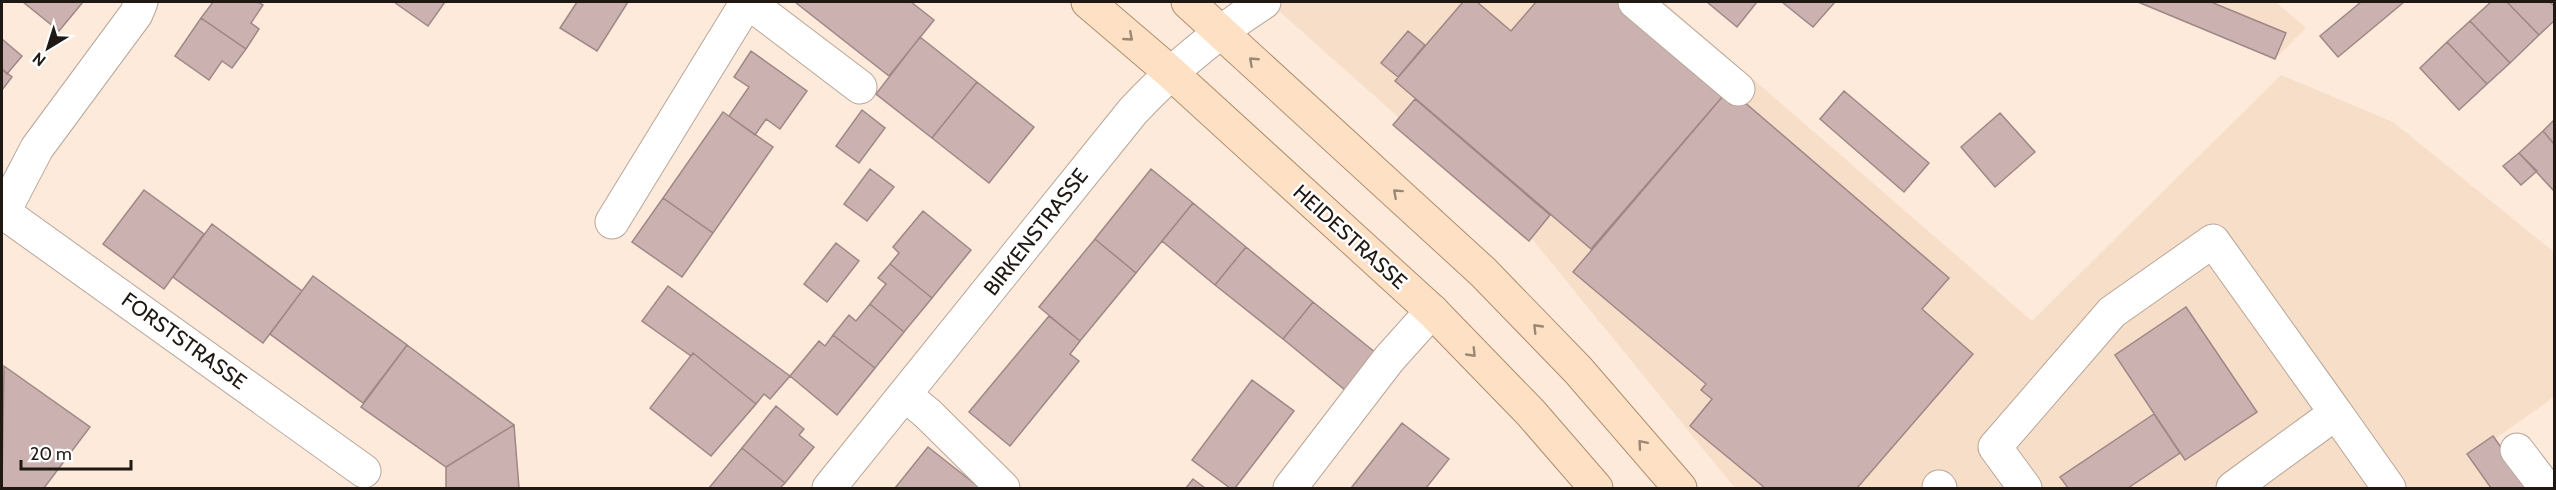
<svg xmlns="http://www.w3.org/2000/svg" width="2556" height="490" viewBox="0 0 2556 490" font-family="Cabin,sans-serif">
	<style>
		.built { fill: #f7dec9 }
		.building { fill: #cbb2b0; stroke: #9f8786; stroke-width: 1.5 }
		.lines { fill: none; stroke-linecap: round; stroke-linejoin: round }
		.minor-casing { stroke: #b8a698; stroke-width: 35 }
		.major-casing { stroke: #af8e6d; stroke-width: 35 }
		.minor { stroke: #fff; stroke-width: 33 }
		.major { stroke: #fee1c5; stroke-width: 33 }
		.oneway { stroke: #9a8775 }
		.labels { text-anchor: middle; stroke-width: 5; stroke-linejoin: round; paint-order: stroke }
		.street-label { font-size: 21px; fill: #1f1813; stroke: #fff }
	</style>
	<rect width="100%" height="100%" fill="#fdeadb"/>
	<path class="built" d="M1269,2H1664L2032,321L2281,75L2393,122L2554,252V397L2469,457L2490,488H1735L1524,229Z
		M2138,2H2276L2306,28L2275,59Z"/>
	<path class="building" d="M23,2H83L59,31Z
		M213,2H258L263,5L251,23L259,29L246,49L201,18Z
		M394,2H445L428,26Z
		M577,2H628L597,51L560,28Z
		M795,2H911L934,20L889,76Z
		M1463,2H1477L1511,31L1536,2H1627L1729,89L1591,249L1395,81Z
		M1707,2H1757L1737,27Z
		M1782,2H1835L1813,27Z
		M2138,2H2211L2286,33L2275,59Z
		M2361,2H2404L2338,57L2320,36Z
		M2491,2H2507L2539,35L2510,63L2470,21Z
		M2507,2H2550L2554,6V21L2539,35Z
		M201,18L246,49L232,68L222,61L209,80L175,56Z
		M2470,21L2510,63L2487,84L2447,42Z
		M1408,31L1425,45L1398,77L1381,63Z
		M920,37L977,82L932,138L876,94Z
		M2,39L22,56L7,74L2,69Z
		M2447,42L2487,84L2459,110L2420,68Z
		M751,51L807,91L780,129L766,119L755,135L729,116L749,87L734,77Z
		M2,69L12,77L2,90Z
		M977,82L1034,127L989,183L932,138Z
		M1729,89L1949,278L1922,309L1973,354L1857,488H1765L1690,426L1712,399L1701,390L1706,384L1573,272Z
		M1844,91L1929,163L1904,192L1820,119Z
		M1415,99L1550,215L1529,241L1393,125Z
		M862,110L885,128L859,163L836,146Z
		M723,112L773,147L713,233L663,198Z
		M2000,113L2035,152L1995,187L1961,147Z
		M2554,120V144L2543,131Z
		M2543,131L2554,144V191L2519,153Z
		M2519,153L2537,171L2521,185L2503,166Z
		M870,169L894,187L867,221L844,204Z
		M1151,169L1193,203L1136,273L1095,239Z
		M144,190L204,234L164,289L103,244Z
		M663,198L713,233L682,277L632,242Z
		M1193,203L1246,247L1215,285L1162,241Z
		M923,211L971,250L932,298L890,264L899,253L893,247Z
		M212,224L302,291L263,343L173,277Z
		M1095,239L1136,273L1080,341L1039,307Z
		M836,243L859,261L827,302L804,284Z
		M1246,247L1313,302L1283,339L1215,285Z
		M890,264L932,298L904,332L870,304L886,284L878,278Z
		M313,276L407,345L363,403L270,334Z
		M668,286L790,376L770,399L764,394L756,404L693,353L691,356L642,321Z
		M1313,302L1376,353L1345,390L1283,339Z
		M870,304L904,332L875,368L833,335L849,315L856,321Z
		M2186,307L2257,412L2185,460L2115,355Z
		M1049,316L1080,341L1070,354L1079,361L1010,446L969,412Z
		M833,335L875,368L837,415L790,376L819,341L825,346Z
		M407,345L514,425L446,467L361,407Z
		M693,353L756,404L711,456L650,408Z
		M4,366L90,427L44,488H2Z
		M1252,380L1294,411L1235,488H1230L1192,460Z
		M776,406L804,429L799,435L814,447L785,483L742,448Z
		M2154,414L2180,453L2128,488H2068L2060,477Z
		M1402,423L1449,459L1426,488H1351Z
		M514,425L519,488H446V467Z
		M2493,436L2530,488H2491L2467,454Z
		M928,447L980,488H895Z
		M742,448L785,483L780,488H709Z
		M1193,479L1205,488H1186Z"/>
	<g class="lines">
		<g class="minor-casing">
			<path id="minor" d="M748,2L860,87
				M1635,2L1738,89
				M3,212L364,471
				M2,215L37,148L136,14L141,2
				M612,222L747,2
				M905,395L927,413L1003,488
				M2517,450L2546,488
				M1939,487L1940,488
				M829,488L1133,111C1173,68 1215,34 1264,2
				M1290,488L1389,359L1432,311
				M2025,488L1995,447L2112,312L2213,241L2336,413
				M2233,488L2336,413L2389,488"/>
		</g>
		<g class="major-casing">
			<path id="major" d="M1088,2L1170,72L1432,311L1531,413L1596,488
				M1188,2L1483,272L1578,370L1680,488"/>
		</g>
		<use href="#minor" class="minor"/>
		<use href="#major" class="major"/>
	</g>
	<defs><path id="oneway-chevron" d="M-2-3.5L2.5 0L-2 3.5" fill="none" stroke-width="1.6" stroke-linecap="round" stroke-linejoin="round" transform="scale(1.5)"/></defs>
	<g class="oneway">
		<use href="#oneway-chevron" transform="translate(1129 37) rotate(41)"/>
		<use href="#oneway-chevron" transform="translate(1253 61) rotate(-137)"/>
		<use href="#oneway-chevron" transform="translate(1397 193) rotate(-138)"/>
		<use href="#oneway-chevron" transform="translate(1537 328) rotate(-134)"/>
		<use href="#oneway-chevron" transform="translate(1472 353) rotate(46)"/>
		<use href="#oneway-chevron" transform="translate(1642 444) rotate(-131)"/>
	</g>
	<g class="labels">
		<g class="street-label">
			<text transform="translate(1036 232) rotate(-52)" y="7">BIRKENSTRASSE</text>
			<text transform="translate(1350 237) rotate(42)" y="7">HEIDESTRASSE</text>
			<text transform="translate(184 341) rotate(36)" y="7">FORSTSTRASSE</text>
		</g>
	</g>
	<rect width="2556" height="490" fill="none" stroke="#1f1813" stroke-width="6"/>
	<g transform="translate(48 48) rotate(218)" stroke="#ffffff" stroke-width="4.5" paint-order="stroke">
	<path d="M0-4.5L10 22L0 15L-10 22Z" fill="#1f1813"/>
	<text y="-9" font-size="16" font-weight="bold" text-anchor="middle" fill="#1f1813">N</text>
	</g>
	<path d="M21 460v9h110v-9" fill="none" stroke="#1f1813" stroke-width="3"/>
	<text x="30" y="460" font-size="18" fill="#1f1813" stroke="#ffffff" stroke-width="4.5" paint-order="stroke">20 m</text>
</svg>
